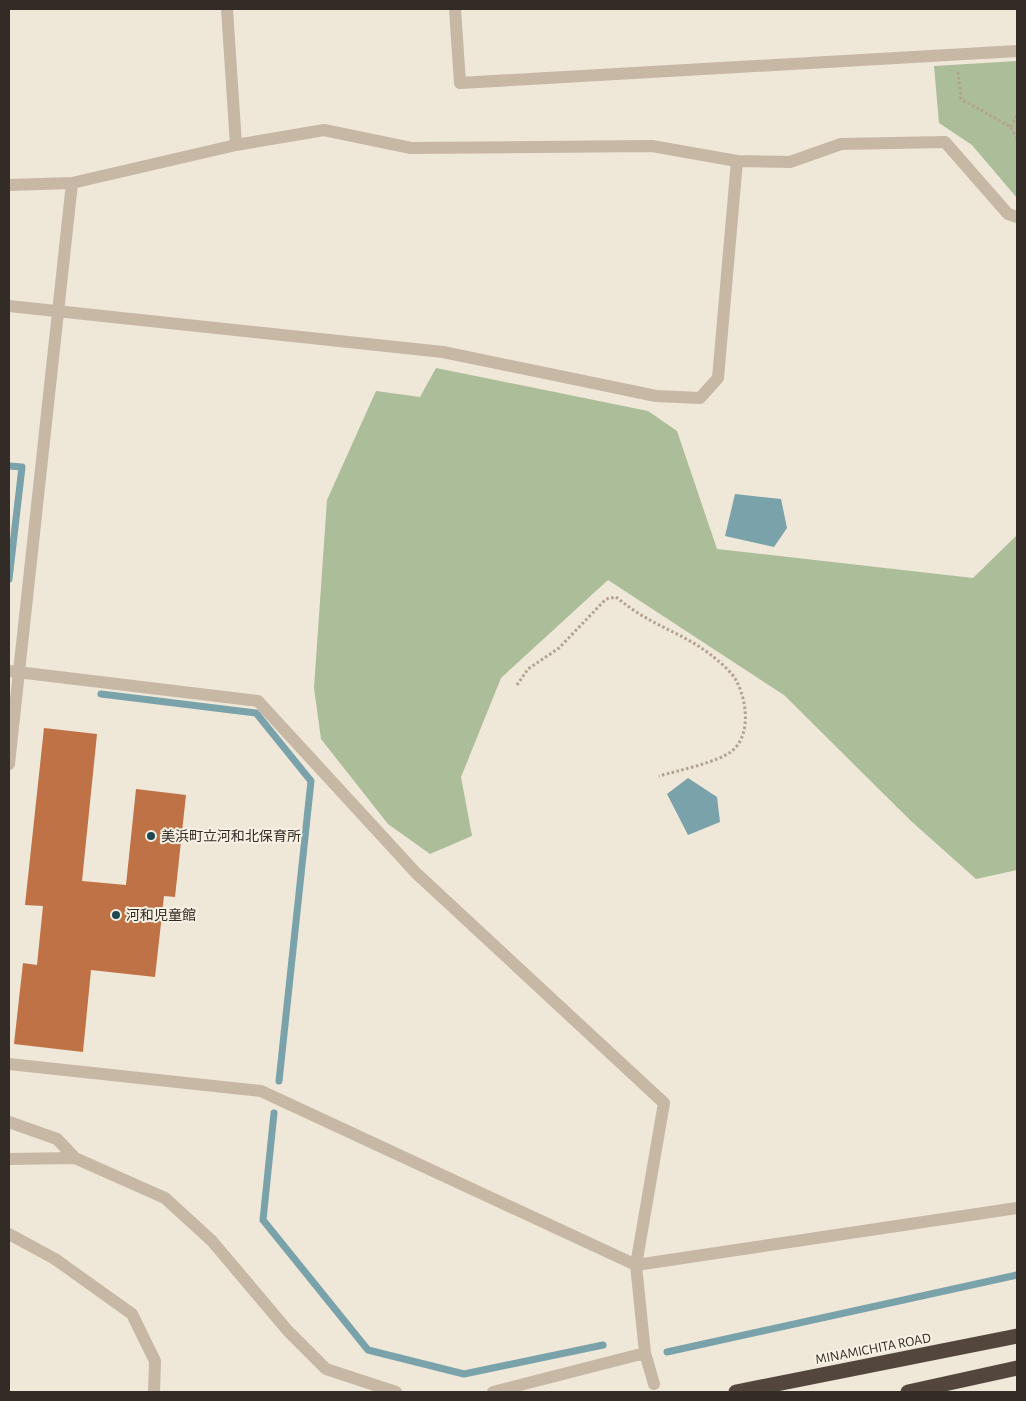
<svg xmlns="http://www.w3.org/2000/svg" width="1026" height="1401" viewBox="0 0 1026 1401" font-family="'Alegreya Sans','Noto Sans JP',sans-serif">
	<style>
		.green { fill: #acbd99 }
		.water { fill: #79a2aa }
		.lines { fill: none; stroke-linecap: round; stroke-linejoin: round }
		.stream { stroke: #79a2aa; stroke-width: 7 }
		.building { fill: #be7246 }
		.path { stroke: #b2a28f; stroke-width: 3; stroke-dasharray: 2.5 2.5; stroke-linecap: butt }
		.minor { stroke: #c6b8a5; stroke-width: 12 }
		.highway { stroke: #53473d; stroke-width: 15 }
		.poi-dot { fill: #1e4751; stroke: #f7f1e4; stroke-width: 2 }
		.labels { text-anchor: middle; stroke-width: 4; stroke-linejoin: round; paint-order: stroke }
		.poi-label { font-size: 14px; fill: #322b26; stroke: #f7f1e4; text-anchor: start }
		.street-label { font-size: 14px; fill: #322b26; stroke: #f7f1e4 }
	</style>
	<rect width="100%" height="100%" fill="#efe7d8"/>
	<path class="green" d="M1017,61V198L972,145L939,123L934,66Z
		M436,368L648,411L677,431L717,549L973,578L1017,535V870L976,879L911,821L784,695L608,580L501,678L461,777L472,836L430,854L388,824L321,739L314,688L327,500L376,391L420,397Z"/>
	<path class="water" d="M735,494L781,499L787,528L774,547L725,536Z
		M688,778L717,797L720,822L688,835L667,794Z"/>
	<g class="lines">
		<path class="stream" d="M9,466L22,467L9,579
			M101,694L256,713L311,781L279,1081
			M274,1113L263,1220L368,1350L464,1374L603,1345
			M667,1352L1017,1275"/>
	</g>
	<path class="building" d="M44,728L97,734L82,881L126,885L136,789L186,795L175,897L164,896L155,977L91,970L83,1052L14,1044L23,963L37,965L43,906L25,905Z"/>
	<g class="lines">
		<path class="path" d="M958,72L961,99L1011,127L1017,139
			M1011,127L1017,115
			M517,685L528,669L559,648L606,599L616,597C626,605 637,613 648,619C669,631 691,639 711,655C719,661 733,673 737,682C747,702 751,735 732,751C718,762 677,771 659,776"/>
		<path class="minor" d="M227,9L236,145
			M455,9L460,83L1017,51
			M9,185L72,183L236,145L324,130L411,148L652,146L737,161L790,162L841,144L945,142L1008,214L1017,217
			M9,306L443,352L656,396L700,398L718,378L737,161
			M9,671L258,701L416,873L664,1103L636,1265L645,1353L654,1384
			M9,764L72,183
			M9,1064L261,1091L636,1265L1017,1208
			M9,1122L57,1139L75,1158L165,1198L212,1241L288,1331L326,1369L396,1392
			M9,1159L75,1158
			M9,1234L55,1259L132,1314L155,1361L154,1392
			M493,1392L645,1353"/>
		<path class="highway" d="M736,1392L1017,1336
			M908,1392L1017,1368"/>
	</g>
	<g class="poi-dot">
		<circle cx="151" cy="836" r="5"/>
		<circle cx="116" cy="915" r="5"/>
	</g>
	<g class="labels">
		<g class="poi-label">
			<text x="161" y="841">美浜町立河和北保育所</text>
			<text x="126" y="920">河和児童館</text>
		</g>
		<g class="street-label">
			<text transform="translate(873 1348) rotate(-11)" y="5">MINAMICHITA ROAD</text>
		</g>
	</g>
	<rect width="1026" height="1401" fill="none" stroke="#322b26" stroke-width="20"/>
</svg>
